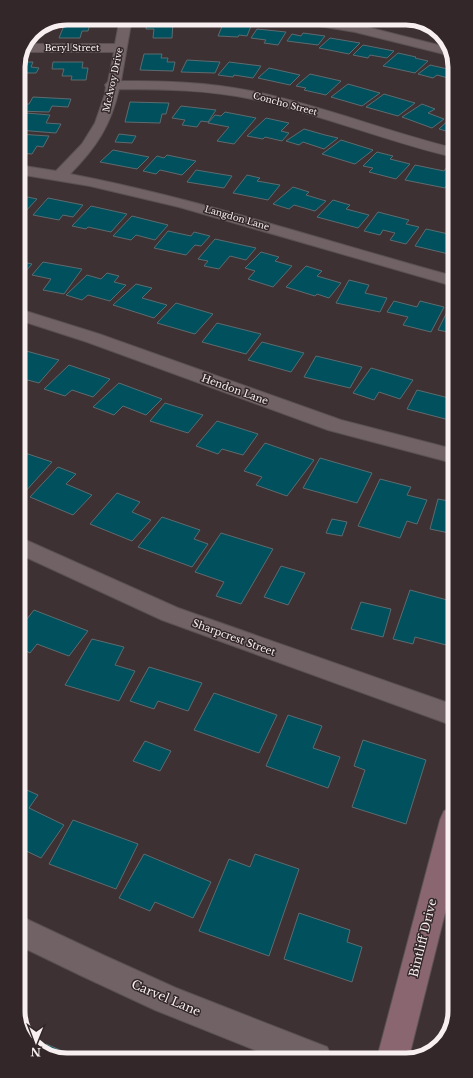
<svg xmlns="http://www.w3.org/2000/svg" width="473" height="1078" viewBox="0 0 473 1078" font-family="'Libre Baskerville',serif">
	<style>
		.building { fill: #00505d; stroke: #5d6b6f }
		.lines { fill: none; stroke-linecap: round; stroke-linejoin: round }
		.street-casing { stroke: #5b5152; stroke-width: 2 }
		.secondary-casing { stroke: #5b5152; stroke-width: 2 }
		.street { fill: #706265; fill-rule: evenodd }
		.secondary { fill: #8a6770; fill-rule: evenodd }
		.labels { text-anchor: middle; stroke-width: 3; stroke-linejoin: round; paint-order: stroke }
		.far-street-label { font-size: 9px; fill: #f7eff0; stroke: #332729 }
		.street-label { font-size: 10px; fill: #f7eff0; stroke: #332729 }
		.near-street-label { font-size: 12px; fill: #f7eff0; stroke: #332729 }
		.rim { fill: none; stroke: #f7eff0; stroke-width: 5 }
	</style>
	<rect width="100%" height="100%" fill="#3e3133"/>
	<path class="building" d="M67,18H91L90,22H57Z
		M380,18H409L415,20L412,24Z
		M147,21H173L172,38H153L154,29H146Z
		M65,23L90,24L88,31H82L80,38H59Z
		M223,24L251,26L247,36L239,35L238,37L218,36Z
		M425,24L436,28L439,32L421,27Z
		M257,29L286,32L278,45L264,43L266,40L251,38Z
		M303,33L325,36L318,45L287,41L292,34L301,36Z
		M330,38L360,43L349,54L319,48Z
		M363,45L394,51L387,58L370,55L368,58L353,55Z
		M398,53L416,57L415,58L428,61L415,73L383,66Z
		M144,54H162L161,58H168L167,62H175L173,71L140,70Z
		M187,60L220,62L215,73L181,72Z
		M19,62H33L31,67L39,68L36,73H18Z
		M53,62H83L82,68H88L86,80H71L72,76H62L64,69H52Z
		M229,62L261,66L253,78L234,75L233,77L218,75Z
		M430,65L452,70V79L437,75L433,78L418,74Z
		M269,68L300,75L290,85L258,78Z
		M310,74L341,81L326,95L304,90L306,88L296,86Z
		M348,84L380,93L362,106L331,97Z
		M384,94L415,103L398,116L366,107Z
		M33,97L71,99L68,107L52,106L49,112L18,111V104H29Z
		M130,102L169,103L166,114H162L160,123L125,122Z
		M422,104L435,109L428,113L444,119L432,128L402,117Z
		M181,106L216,110L208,122L201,121L197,127L182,125L185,120L172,118Z
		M225,112L256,118L234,144L217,141L229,127L208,123L215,115L221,116Z
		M26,113L50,115L46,123L61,124L56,133L18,130V121H21Z
		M452,117L453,133L439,129Z
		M266,118L289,123L281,131L289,133L282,141L265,137L263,139L247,136Z
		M304,129L325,135L338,138L324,149L303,142L299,145L286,141Z
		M18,134L49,136L43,147L37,146L32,154L18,153Z
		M119,134L136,136L132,143L115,142Z
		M341,140L373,150L355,164L322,154Z
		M113,150L149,157L137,169L100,162Z
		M377,152L393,156L390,159L410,164L396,179L369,172L373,168L363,166Z
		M167,155L196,161L182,175L160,170L156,174L143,171L157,156L164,158Z
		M415,165L444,171L447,167L453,168V175L445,188L405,180Z
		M196,170L232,176L224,188L187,182Z
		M247,175L260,178L257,181L280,185L268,200L233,193Z
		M293,187L309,192L306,195L326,201L315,211L294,205L289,209L273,204Z
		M18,195L37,199L24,213L18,212Z
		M48,198L83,205L73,217L63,215L59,220L33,215Z
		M333,200L350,205L346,209L369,215L358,228L317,217Z
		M91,206L127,214L111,232L88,227L86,229L72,226Z
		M378,212L409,220L406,224L419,227L406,244L390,240L395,233L383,230L380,235L364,231Z
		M132,216L168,225L155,240L136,235L131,240L113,236Z
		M426,229L453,235V255L415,246Z
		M168,231L191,236L194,232L210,236L201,246L195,245L186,255L154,248Z
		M215,239L256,248L246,260L230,256L219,269L204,266L208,261L198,259Z
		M261,252L279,257L275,261L292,266L273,287L248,279L255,271L245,268Z
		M19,261L32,264L19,279Z
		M43,262L82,269L64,294L43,290L51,279L32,275Z
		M306,266L322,271L317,276L341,283L329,298L317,294L315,296L286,287Z
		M107,273L119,276L114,282L126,285L110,301L88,295L82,300L66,295L87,275L101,279Z
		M349,280L369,285L365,293L387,298L380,312L336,303Z
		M136,284L152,288L142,298L167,305L154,318L113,305Z
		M394,301L417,307L420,301L444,307L431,332L403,325L408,317L387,312Z
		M176,303L213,314L195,334L157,323Z
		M448,310L453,311V333L438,330Z
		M217,323L261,334L246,354L202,342Z
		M262,342L304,353L291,372L248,360Z
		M19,349L59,360L39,383L20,378L25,373L19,371Z
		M316,356L362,367L350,388L304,377Z
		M69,365L110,379L93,397L72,390L65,396L44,389Z
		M371,368L413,380L400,399L379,392L374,400L353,393Z
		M119,383L162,399L146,415L123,406L114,415L93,407Z
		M417,390L453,399V421L407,409Z
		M165,403L203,415L188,433L150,421Z
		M217,421L258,434L243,455L222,449L218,454L196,446Z
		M265,443L314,460L287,496L256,485L262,477L244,471Z
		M19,451L52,462L24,493L19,491Z
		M320,458L372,473L357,503L303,488Z
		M58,467L76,474L66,484L92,495L73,515L30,497Z
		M380,479L411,487L407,495L427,500L417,524L407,521L400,538L358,526Z
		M117,493L140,502L132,512L151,520L132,541L90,524Z
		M438,499L454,502V534L430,529Z
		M162,517L200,530L194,539L208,544L192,567L138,547Z
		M332,519L347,522L342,536L326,533Z
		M221,533L273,549L241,604L216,596L224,582L195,572Z
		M281,566L305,573L288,605L264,597Z
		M410,590L451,601L447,613L454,615V647L415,637L413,644L393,639Z
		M361,602L391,609L383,637L351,629Z
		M34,610L88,631L69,656L37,644L30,653L20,648V628Z
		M92,639L124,647L115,665L135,671L119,701L65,685Z
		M149,667L202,683L188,711L158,701L154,709L130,701Z
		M214,693L277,715L259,753L194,730Z
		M288,715L322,726L313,748L340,757L328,788L266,766Z
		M363,740L426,760L406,824L352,807L365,770L354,766Z
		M145,741L171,751L160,771L133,761Z
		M20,787L38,795L29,808L64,825L41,858L20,848Z
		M73,820L138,844L116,889L49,864Z
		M144,854L211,882L193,918L155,902L150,911L119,898Z
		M255,854L299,869L269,956L199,931L229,859L250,867Z
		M299,913L350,930L347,942L362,947L352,982L284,959Z
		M46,1044L84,1060H64L42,1052Z"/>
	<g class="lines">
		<g class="street-casing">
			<path id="street" d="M120,18H132L121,81C165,81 208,82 251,91C320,105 385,131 453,148V157C385,141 320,114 252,99C208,90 164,89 119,89C111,125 96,148 70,174C200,199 325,241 453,276V286L179,207L90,186L18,174V165L56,171L82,144L95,123L105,94L106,87L105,85L108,82L114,52H24L27,44H115Z
				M289,18H318L355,24L450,48L452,51V56L355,32L295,22L291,21Z
				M19,309L99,334L341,420L453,449V463L328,430L87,342L19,320Z
				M19,537L178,608L454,705V726L162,620L19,554Z
				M20,916L103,955L176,988L327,1047L332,1058H275L155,1010L82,976L20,946Z"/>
		</g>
		<g class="secondary-casing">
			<path id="secondary" d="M454,808L455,873L409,1057L377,1058L440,820L444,811Z"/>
		</g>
		<use href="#street" class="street"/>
		<use href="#secondary" class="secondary"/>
	</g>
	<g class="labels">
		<g class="far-street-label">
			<text x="72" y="51">Beryl Street</text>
			<text transform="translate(113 80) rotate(-78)" y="3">McAvoy Drive</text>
			<text transform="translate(285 104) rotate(15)" y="3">Concho Street</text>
			<text transform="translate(237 218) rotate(16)" y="3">Langdon Lane</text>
		</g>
		<g class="street-label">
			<text transform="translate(235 389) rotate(20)" y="4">Hendon Lane</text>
			<text transform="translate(234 637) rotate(20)" y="4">Sharpcrest Street</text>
		</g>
		<g class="near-street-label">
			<text transform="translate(423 938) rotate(-76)" y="4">Bintliff Drive</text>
			<text transform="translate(166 998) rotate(23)" y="4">Carvel Lane</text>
		</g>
	</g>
	<path d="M0 0H473V1078H0ZM67 25H406A42 42 0 0 1 448 67V1011A42 42 0 0 1 406 1053H67A42 42 0 0 1 25 1011V67A42 42 0 0 1 67 25Z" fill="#332729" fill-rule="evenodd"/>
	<path class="rim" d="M67 25H406A42 42 0 0 1 448 67V1011A42 42 0 0 1 406 1053H67A42 42 0 0 1 25 1011V67A42 42 0 0 1 67 25Z"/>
	<g transform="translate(36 1042) rotate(181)" stroke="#332729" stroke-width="3" paint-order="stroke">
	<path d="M0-3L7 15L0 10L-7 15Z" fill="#f7eff0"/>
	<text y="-6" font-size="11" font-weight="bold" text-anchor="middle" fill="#f7eff0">N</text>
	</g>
</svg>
